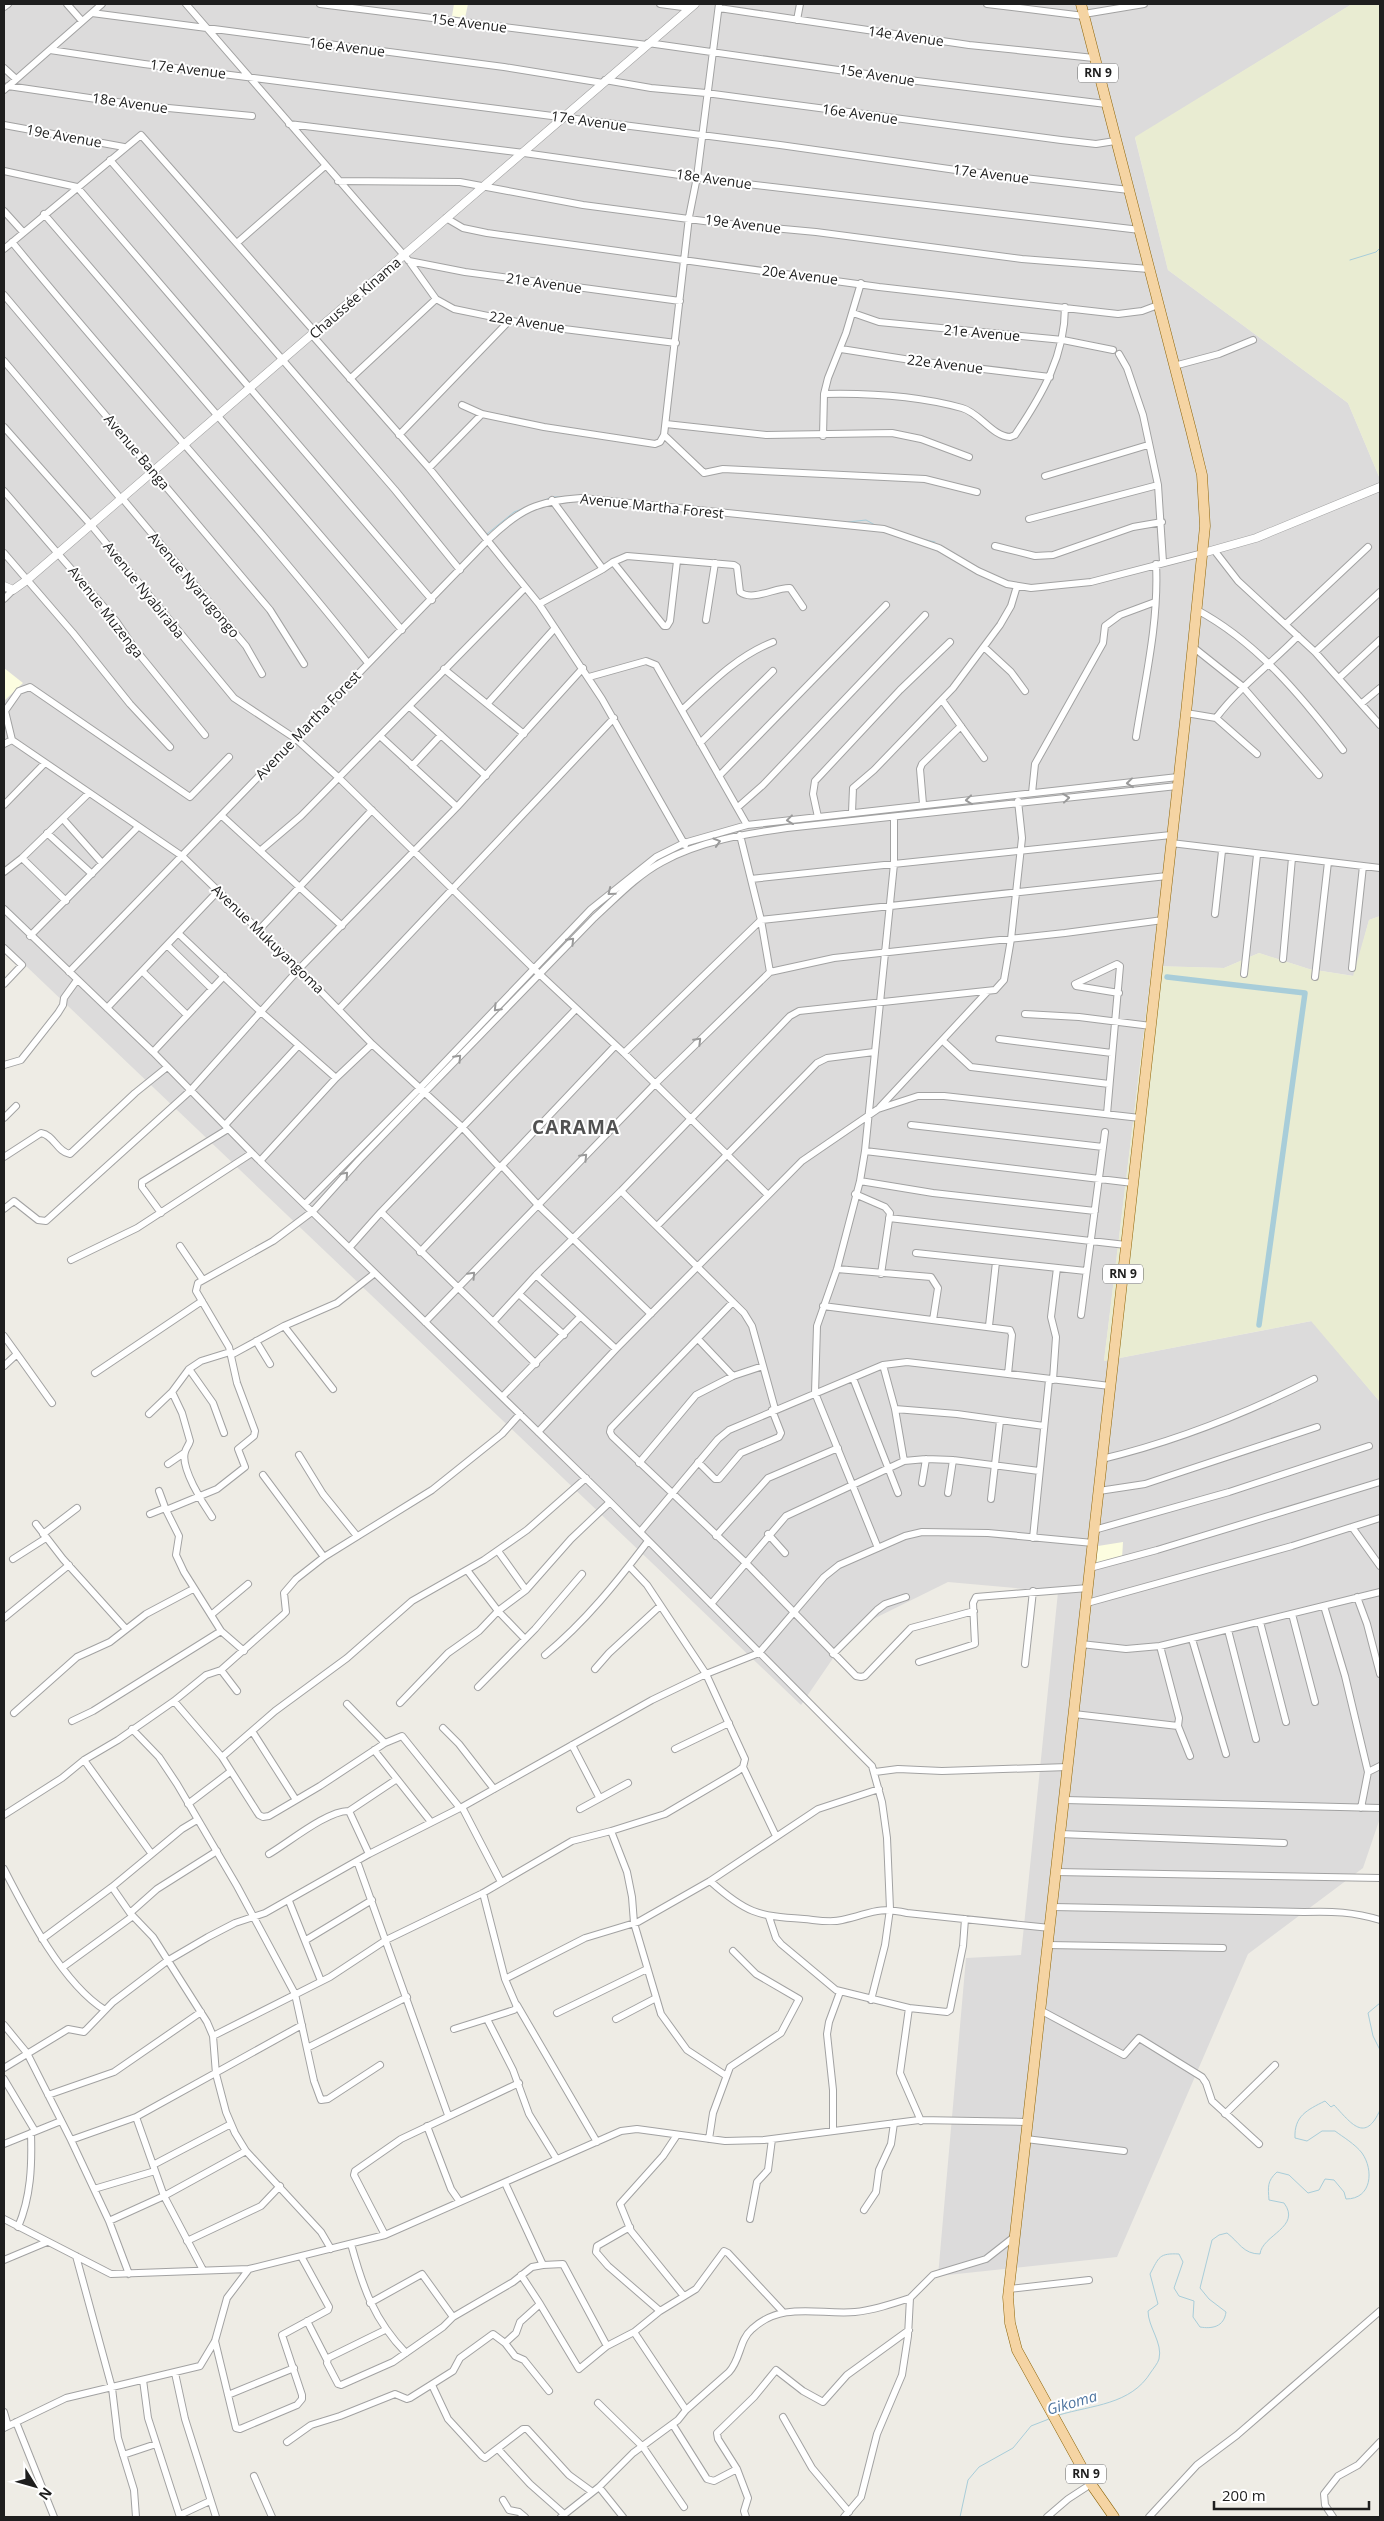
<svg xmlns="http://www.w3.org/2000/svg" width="1384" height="2521" viewBox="0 0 1384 2521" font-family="'Open Sans',sans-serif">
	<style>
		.residential { fill: #dcdbdb }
		.education { fill: #fcfde0 }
		.farmland { fill: #e9ecd2 }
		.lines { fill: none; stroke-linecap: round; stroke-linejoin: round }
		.stream { stroke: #a8cdd9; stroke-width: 1 }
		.canal { stroke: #a8cdd9; stroke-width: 5.5 }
		.minor-casing { stroke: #a2a2a2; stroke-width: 8 }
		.tertiary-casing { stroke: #a2a2a2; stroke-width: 9 }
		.primary-casing { stroke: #8e660b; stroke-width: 11 }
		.minor { stroke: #fff; stroke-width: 6 }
		.tertiary { stroke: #fff; stroke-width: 8 }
		.primary { stroke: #f5d4a3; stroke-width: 10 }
		.oneway { stroke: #9a9a9a }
		.labels { text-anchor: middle; stroke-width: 4; stroke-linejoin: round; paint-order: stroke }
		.shield { fill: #fff; stroke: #626262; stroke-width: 1 }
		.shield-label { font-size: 12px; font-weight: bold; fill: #1e1e1e }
		.street-label { font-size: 14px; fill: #1e1e1e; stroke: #fff }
		.water-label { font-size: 15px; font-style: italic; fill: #4e75a0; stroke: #fff }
		.district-label { font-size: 19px; font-weight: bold; letter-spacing: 1px; fill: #515151; stroke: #fff }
	</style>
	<rect width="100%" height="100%" fill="#eeece5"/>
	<path class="residential" d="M4,4H1352L1135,138L1168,270L1348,403L1380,479V916L1369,920L1354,976L1309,969L1259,953L1224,968L1152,966L1104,1361L1312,1321L1380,1402V1818L1363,1868L1248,1954L1117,2257L938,2276L966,1958L1021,1955L1058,1592L948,1582L853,1629L801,1705L4,945Z"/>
	<path class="education" d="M454,4H468L465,18L452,16Z
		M4,668L23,683L4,701Z
		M1123,1542L1122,1559L1096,1564L1098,1546Z"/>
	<path class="farmland" d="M1352,4H1380V479L1348,403L1168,270L1135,137Z
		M1380,916V1402L1311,1321L1104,1361L1152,966L1224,968L1259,953L1309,969L1353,976L1369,920Z"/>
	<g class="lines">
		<path class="stream" d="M1350,260L1376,252L1380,248
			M554,497H565
			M848,522L866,520L875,525
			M487,534L514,512L550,498
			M926,540L935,542
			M1380,2003L1368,2013L1373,2036L1380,2050
			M1059,2415C1092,2405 1131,2405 1151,2372C1153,2369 1158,2363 1159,2359C1163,2343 1148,2327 1148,2311L1158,2304L1150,2274C1159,2257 1159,2253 1179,2254L1183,2262L1174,2288L1179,2296L1194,2301L1193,2317L1200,2327C1212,2329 1224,2327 1226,2312L1209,2299L1200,2288L1212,2240L1219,2235L1227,2233C1239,2242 1243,2254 1260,2254C1262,2235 1302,2227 1284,2203L1269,2200C1268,2187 1267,2181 1277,2172L1289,2175L1308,2193L1319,2190L1325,2179L1334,2180L1344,2192L1346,2199C1372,2199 1374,2170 1362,2153C1355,2144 1343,2137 1335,2131H1322L1307,2141L1295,2138C1294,2116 1307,2110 1325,2101L1331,2107L1334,2105C1351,2123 1365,2144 1380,2110
			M960,2517L968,2480L979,2467L1013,2448L1031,2426L1049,2419"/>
		<path class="canal" d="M1167,977L1305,993L1259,1325"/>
		<g class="minor-casing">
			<path id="minor" d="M67,4L82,21
				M186,4L409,261L436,299L454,309L532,325L676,343
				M320,4L647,45
				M660,4L690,8
				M987,4L1084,16
				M4,7L8,4
				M719,8L969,45L1094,58
				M92,13L504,67L603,83
				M1084,14L1144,4
				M797,20L800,4
				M648,43L909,80L1106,104
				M50,50L144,64L780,145L963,171L1129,190
				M4,68L16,79
				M605,80L651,88L706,93L1061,140L1096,144L1115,141
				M8,86L137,105L252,116
				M4,90L102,4
				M289,124L524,153L722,181L1140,230
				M4,125L124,147
				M110,160L395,490L460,570
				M4,171L77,187L432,600
				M338,181L460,182L583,205L719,223L816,232L1022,259L1149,269
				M4,211L23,232
				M44,214L402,630
				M446,218L463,228L487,233L879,287L1118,314L1142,311L1158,305
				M12,242C128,384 254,519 368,663
				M238,242L325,166
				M4,249L141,135L315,332
				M409,261L465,272L680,301
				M4,295L270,610L304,664
				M853,313L879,322L1063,340L1113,350
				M312,335L429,468L539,604L602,699L685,845
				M841,349L917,361L1050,377
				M1119,354L1127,368L1143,415L1158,485L1163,562
				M4,361L121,499
				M1174,366L1219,354L1253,340
				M350,379L436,299
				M824,394C869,393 918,396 962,408C980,413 992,436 1010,437L1015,435C1042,395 1065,356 1065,307
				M462,405L482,414L544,427L655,444L660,442L664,435L689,217L697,177L719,4
				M666,424L766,435L892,433L921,439L969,457
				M4,427L91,525L234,698L296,739L338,777L534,969L624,1053L767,1194
				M399,435L510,320
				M664,435L704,473L723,469L925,479L977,492
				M823,436L824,394L828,378L846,333L861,283
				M429,468L482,414
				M1045,476L1148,445
				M4,491L116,621L135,649L205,735
				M122,498L246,646L262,674
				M552,500L603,569
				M1029,519L1158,485
				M995,546L1035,556L1053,555L1133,527L1162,522
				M1214,550L1238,581L1315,652L1380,725
				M4,553L73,633L130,704L170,747
				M613,562L664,626H667L670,621L677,561
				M4,599L13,590
				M539,604L603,569L613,562L627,556L734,565L737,567L740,592C752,602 776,587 790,588L803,607
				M1197,610C1257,642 1302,697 1343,750
				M706,620L715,563
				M1286,624L1368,547
				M1193,647L1242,686L1319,775
				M985,648L1011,672L1025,691
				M1315,652L1380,592
				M444,669L524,734
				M589,677L646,661L656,665L747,825
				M1339,678L1380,640
				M942,700L984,758
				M488,703L555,628
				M1362,703L1380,688
				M410,707L486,776
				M682,710C710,684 737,656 773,642
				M1186,713L1216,718L1257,754
				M1216,718C1240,686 1271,664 1298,636
				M380,736L457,807
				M1136,737C1145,680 1159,622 1156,564
				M12,740L182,856L299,969L372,1044L462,1127L500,1168
				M12,740L5,711L19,691L30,687L190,797L229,757
				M700,743L773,671
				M4,744L12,740
				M412,766L441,735
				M719,776L886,605
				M1032,793L1035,764L1103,643L1105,626L1120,615L1155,602
				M923,804L920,769L922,764L961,726
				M4,805L45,763
				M738,807L763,785L925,615
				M852,812L853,788L874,770L953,688L1000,625L1011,606L1017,586
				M222,816L342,926
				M818,817L813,794L815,781L900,690L950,642
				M63,819L102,863
				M47,833L92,874
				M740,835L761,920L770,972
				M1171,843L1380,868
				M261,850L301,816L525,588
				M22,858L66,901
				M4,872L22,858L89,793
				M751,879L1171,835
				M4,909L153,1052L260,1161L610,1502L872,1766L882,1802L887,1838L890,1909L885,1945L871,2000
				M1215,914L1222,851
				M258,931L372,810
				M179,934L261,1012L336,1078
				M30,936L138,827
				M168,946L212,989
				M4,948L22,965L4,984
				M1283,959L1292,858
				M1352,968L1363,866
				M69,972L488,540C520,509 537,501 581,498L884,529L939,548L978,571L1007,584L1031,588L1091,582L1203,553
				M143,972L187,1015
				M1244,974L1257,855
				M1315,977L1328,862
				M107,1008L218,891
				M339,1009L614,718
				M1025,1014L1079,1017L1151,1026
				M999,1039L1112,1053
				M943,1041L971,1067L1109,1084
				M153,1052L224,976
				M624,1053L761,920L1167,876
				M4,1065L21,1060L58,1013L63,1005L64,998L77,980
				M880,1107L988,991
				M1107,1114L1120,966L1117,964L1075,984L1076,986L1119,993
				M4,1118L16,1106
				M225,1125L298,1046
				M911,1125L1103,1147
				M865,1151L1133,1183
				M4,1157L41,1133C54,1135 57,1152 70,1154L135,1093L166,1068
				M260,1161L336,1078L372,1044
				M502,1166L538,1205L651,1314
				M860,1181L933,1193L1095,1211
				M621,1191L744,1313L752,1326L775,1409
				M855,1194L885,1207L890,1213L881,1274
				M305,1204L420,1088L591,909L656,857L684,843L747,825L1178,777
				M4,1209L14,1201L38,1220L46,1221L190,1091L299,969L457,807L583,668
				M381,1212L536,1364
				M161,1213L142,1187V1182L228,1129
				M889,1218L1126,1245
				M657,1226L817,1063L827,1058L874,1052
				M180,1246L203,1280
				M349,1248L381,1212L576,1009
				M420,1252L615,1046
				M916,1253L1086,1271
				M71,1260L137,1228L252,1153
				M837,1269L931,1277L938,1288L933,1320
				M536,1275L616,1349
				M519,1294L564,1335
				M733,1302L611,1428L610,1432L612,1436L747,1564L856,1676L861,1677L865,1676L911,1628L974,1611
				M823,1306L1010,1330L1012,1335L1008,1374
				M1081,1315L1105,1132
				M425,1322L655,1084L770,972L834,958L1065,933L1163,920
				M493,1322L536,1275L621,1191L790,1016L799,1011L995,990L1004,980L1011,939L1022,838L1018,801
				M284,1326L333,1389
				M989,1326L996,1262
				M4,1336L17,1354L4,1366
				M698,1339L733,1376
				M256,1341L270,1364
				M17,1354L52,1403
				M231,1355L284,1326L337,1303L375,1273
				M883,1365L895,1409L904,1461
				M189,1369L213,1403L224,1433
				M95,1373L202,1301
				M853,1378L898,1493
				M1053,1380L1056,1337L1051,1317L1057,1268
				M172,1392L182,1413L190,1441C189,1445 186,1448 185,1452C180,1467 203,1504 212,1517
				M503,1396L580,1317
				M895,1409L957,1414L1044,1426
				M149,1414L172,1392L189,1369L201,1361L230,1352
				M538,1432L616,1349L802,1161L878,1109L918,1096H944L1140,1118
				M299,1455L323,1494L357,1536
				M1102,1459C1173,1442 1249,1412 1314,1379
				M698,1462L715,1479H719L741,1453L779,1437L781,1433L772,1410
				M639,1463L696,1395L733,1376L763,1366
				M168,1464L184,1453
				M263,1475L324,1557
				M922,1483L926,1459
				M159,1491L166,1510
				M1099,1491L1145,1484L1317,1427
				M948,1493L953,1460
				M991,1499L1000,1421
				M150,1514L165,1508
				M36,1524L63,1559L126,1629
				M1352,1527L1380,1566
				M1094,1530L1229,1492L1369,1446
				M640,1532L718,1439L729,1430L883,1365L907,1362L1110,1386
				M43,1534L77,1508
				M768,1534L785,1553
				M716,1536L768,1478L838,1448
				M1033,1538L1049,1380
				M878,1548L815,1393L817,1326L837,1269L860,1181L865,1151L894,864V817
				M498,1551L526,1590
				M13,1559L46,1538
				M629,1566L647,1585L706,1674L745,1759L743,1767L738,1771L665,1814L611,1831L627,1872L632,1897L634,1923L661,2014L687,2050L725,2075
				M1090,1568L1157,1550L1380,1482
				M467,1570L498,1611L524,1638
				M1357,1597L1367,1624L1380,1674
				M1087,1603L1292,1546L1380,1518
				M711,1604L786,1516L904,1461L926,1459L953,1460L1039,1471
				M1324,1606L1345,1676L1368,1772L1361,1808
				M1292,1614L1315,1702
				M211,1615L248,1584
				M4,1618L69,1565
				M1260,1622L1286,1722
				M1228,1630L1256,1739
				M1192,1639L1226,1754
				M1081,1644L1126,1649L1160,1646L1380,1592
				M1160,1646L1179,1718L1178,1726L1190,1756
				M244,1651L221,1631L184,1572L176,1555L179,1536L166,1510L217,1489L245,1467L238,1449L254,1436L255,1431L237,1383L229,1347L196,1291L198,1283L273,1241L313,1211L359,1160L594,918C615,899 636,876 662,862C700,841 745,834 787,828L1177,786
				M833,1654L877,1610L885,1604L906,1597
				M545,1655C585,1622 617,1582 648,1541
				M919,1662L975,1644L973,1603L976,1597L1088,1588
				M1025,1664L1033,1591
				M595,1669L609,1653L660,1606
				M221,1670L237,1691
				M478,1687L535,1629L582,1574
				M174,1701L222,1757L259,1815L263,1817L269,1816L320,1786L385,1743L402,1736L460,1808
				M400,1703L448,1653L479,1631L498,1611L526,1590L571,1539L610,1502
				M347,1704L385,1743
				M14,1713L77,1657L110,1642L146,1614L193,1589
				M1074,1714L1178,1726
				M72,1721L93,1711L221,1631
				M443,1728L459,1744L494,1789
				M132,1729L159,1757L177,1784L237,1886L295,1994L314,2081L321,2100L328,2099L380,2065
				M252,1731L296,1800
				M572,1745L599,1797
				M675,1749L729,1723
				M374,1750L431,1822
				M222,1757L275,1711L347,1658L412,1601L484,1560L527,1530L586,1478
				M84,1760L151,1853
				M743,1767L776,1836
				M875,1772L898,1769L942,1771L1068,1767
				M1368,1772L1380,1766
				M1065,1800L1380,1808
				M188,1804L230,1772
				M462,1807L501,1882
				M580,1809L628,1783
				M349,1811L369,1854
				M4,1815L62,1778L84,1760L118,1740L174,1701L206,1675L221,1670L283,1615L286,1612L284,1593L296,1579L324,1557L432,1490L502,1434L520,1414
				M1060,1834L1284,1843
				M269,1854C288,1843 328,1810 349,1811L397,1779
				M357,1861L448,2115
				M4,1869C27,1914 63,1984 105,2010
				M1056,1872L1380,1878
				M710,1881C746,1913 757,1916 804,1919C816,1920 830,1923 842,1920C871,1914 875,1906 907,1913L1050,1928
				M112,1887L130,1913L153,1937L207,2022L213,2036L216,2074L226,2112L235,2133L246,2151L321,2232L331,2249
				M483,1893L505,1979
				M289,1901L321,1981
				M1053,1907L1304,1912C1332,1911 1354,1912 1380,1920
				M130,1913L157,1889L217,1851
				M769,1917L776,1938L781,1944L836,1990L909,2008L900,2073L921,2121
				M42,1939L112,1887L182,1829L197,1820
				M306,1940L372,1900
				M1048,1945L1223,1948
				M63,1967L133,1916
				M517,2005L597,2142
				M909,2008L947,2012L950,2010L963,1946L965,1919
				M1040,2010L1124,2055L1139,2038L1202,2077L1206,2083L1212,2101L1259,2144
				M557,2013L647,1969
				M616,2019L656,1998
				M4,2025L27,2053L71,2140L109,2221L129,2274
				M454,2029L489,2018
				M213,2036L330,1977L386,1940L483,1893L572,1841L611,1831
				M307,2048L407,1997
				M4,2068L68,2029L84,2032L113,2002L167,1961L208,1937L235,1923L265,1913L369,1854L462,1807L652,1700L706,1674L759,1653L824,1577L839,1565L905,1536L922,1532L988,1533L1093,1543
				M4,2079L35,2131
				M48,2095L114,2072L201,2012
				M1225,2114L1275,2065
				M136,2117L164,2196L203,2270
				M427,2126L451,2189L460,2202
				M833,2130V2090L827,2034L829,2022L840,1992
				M677,2135L663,2156L620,2204L631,2231L683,2295
				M709,2139L713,2113L730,2067L781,2033L799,1999L756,1974L733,1951
				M1026,2139L1124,2151
				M71,2140L136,2117L302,2025
				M4,2144L61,2121
				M556,2158L529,2114L513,2070L488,2021L489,2018L514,2010L517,2007L505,1979L585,1938L638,1922L710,1881L818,1809L879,1789
				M153,2165L231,2124
				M94,2189L155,2171
				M864,2210L876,2192L879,2170L891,2144L894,2123
				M4,2219L111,2274L249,2269
				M750,2219L757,2182L768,2170L772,2139
				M109,2221L164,2196L246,2151
				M18,2227C31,2197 32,2165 31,2133
				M630,2227L597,2246L596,2252L608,2266L660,2311L696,2289L724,2251L728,2253L783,2312
				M385,2235L354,2175L355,2171L401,2139L519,2083
				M187,2241L261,2206L280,2186
				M351,2244C363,2288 374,2320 406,2353
				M76,2256L112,2388L118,2438L134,2490L136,2517
				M4,2260L47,2242
				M543,2265L563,2264L607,2346L634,2332L686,2410
				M1009,2289L1089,2280
				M370,2303L422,2274L453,2317
				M540,2304L579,2369L607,2346
				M307,2321L327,2360
				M385,2330L328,2358L327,2363L338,2384L341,2385L393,2362L443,2327L453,2317L513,2282L532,2267L543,2265L505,2183
				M634,2332L660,2311
				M215,2341L236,2428L240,2429L297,2405L302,2399V2395L282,2335L328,2310L329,2307L302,2258
				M505,2343L515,2356L524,2360L549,2391
				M175,2373L185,2419L216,2517
				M143,2380L148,2418L180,2517
				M432,2385L448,2419L482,2456L485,2458L523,2429H527L569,2475L591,2491
				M228,2395L294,2368
				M598,2403L643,2447L684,2507
				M4,2412L8,2426
				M783,2417L812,2468L849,2512
				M16,2422L54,2517
				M673,2425L707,2479L714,2481L737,2469L718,2439L717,2433L754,2397L776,2370L803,2391L823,2402L847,2375L909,2330
				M4,2428L66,2398L200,2366L215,2341L227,2298L249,2269L385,2235L621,2131L637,2129L725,2141L764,2140L919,2120L1027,2122
				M287,2442L311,2425L340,2416L395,2394L407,2399L410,2398L453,2371L460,2358L493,2334L505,2343L516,2333L520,2322L540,2304L521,2275
				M498,2449L530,2484L564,2514
				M123,2455L156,2444
				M737,2469L748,2498L744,2511L746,2517
				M254,2476L272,2517
				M599,2487L623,2517
				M503,2500L509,2510L519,2512L525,2517
				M180,2515L210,2501
				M561,2517L599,2487L633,2453L678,2420L686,2410L729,2372C741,2359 739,2340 752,2329C782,2301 819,2315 855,2312C874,2310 892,2304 910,2298
				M844,2517L861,2497L877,2434L902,2375L908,2336L910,2298L933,2275L986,2259L1014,2237
				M1047,2517L1068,2499L1091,2484
				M1149,2517L1197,2465L1237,2435L1380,2311
				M1333,2517L1325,2505L1324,2494L1338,2476L1358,2465L1380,2442"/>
		</g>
		<g class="tertiary-casing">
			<path id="tertiary" d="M1203,553L1256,538L1380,487
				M4,586L13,590L27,580L695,4"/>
		</g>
		<g class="primary-casing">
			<path id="primary" d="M1081,4L1191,430L1202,475L1205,526L1186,713L1008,2297L1010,2323L1017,2350L1091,2484L1114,2517"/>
		</g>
		<use href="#minor" class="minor"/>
		<use href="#tertiary" class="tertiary"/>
		<use href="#primary" class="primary"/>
	</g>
	<defs><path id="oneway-chevron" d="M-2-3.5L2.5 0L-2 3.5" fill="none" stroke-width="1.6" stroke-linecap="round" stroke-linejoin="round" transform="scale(1.25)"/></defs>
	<g class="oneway">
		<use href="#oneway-chevron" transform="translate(1130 783) rotate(174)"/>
		<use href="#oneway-chevron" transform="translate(1066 798) rotate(-6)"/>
		<use href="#oneway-chevron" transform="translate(969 800) rotate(174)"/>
		<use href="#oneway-chevron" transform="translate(790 820) rotate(173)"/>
		<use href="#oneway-chevron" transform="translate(717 842) rotate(-17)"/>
		<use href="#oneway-chevron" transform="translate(611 892) rotate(141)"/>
		<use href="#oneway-chevron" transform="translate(571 941) rotate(-46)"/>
		<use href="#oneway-chevron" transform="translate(497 1008) rotate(134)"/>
		<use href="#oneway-chevron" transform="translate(698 1041) rotate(-45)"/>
		<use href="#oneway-chevron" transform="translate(458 1058) rotate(-46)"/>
		<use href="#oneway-chevron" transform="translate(584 1157) rotate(-46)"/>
		<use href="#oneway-chevron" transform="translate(345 1175) rotate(-48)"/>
		<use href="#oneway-chevron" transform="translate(472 1275) rotate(-47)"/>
	</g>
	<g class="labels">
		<g class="shield">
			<rect x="1078" y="63.5" width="40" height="19" rx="4"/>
			<rect x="1103" y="1264.5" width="40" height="19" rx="4"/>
			<rect x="1066" y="2464.5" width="40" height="19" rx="4"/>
		</g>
		<g class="shield-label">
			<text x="1098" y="77">RN 9</text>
			<text x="1123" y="1278">RN 9</text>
			<text x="1086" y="2478">RN 9</text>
		</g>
		<g class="street-label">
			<text transform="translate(469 23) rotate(7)" y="5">15e Avenue</text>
			<text transform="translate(906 36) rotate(8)" y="5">14e Avenue</text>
			<text transform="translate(347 47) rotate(7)" y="5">16e Avenue</text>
			<text transform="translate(188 69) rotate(7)" y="5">17e Avenue</text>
			<text transform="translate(877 75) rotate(9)" y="5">15e Avenue</text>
			<text transform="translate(130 103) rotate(8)" y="5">18e Avenue</text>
			<text transform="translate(860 114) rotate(8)" y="5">16e Avenue</text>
			<text transform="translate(589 121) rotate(8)" y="5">17e Avenue</text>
			<text transform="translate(64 136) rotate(10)" y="5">19e Avenue</text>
			<text transform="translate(991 174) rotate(7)" y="5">17e Avenue</text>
			<text transform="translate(714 179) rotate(8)" y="5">18e Avenue</text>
			<text transform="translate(743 224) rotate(7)" y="5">19e Avenue</text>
			<text transform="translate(800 275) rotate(7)" y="5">20e Avenue</text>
			<text transform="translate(544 283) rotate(8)" y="5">21e Avenue</text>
			<text transform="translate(355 298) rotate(-41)" y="5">Chaussée Kinama</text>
			<text transform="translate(527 322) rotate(9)" y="5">22e Avenue</text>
			<text transform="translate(982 333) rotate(5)" y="5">21e Avenue</text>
			<text transform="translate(945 364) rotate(7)" y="5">22e Avenue</text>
			<text transform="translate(137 452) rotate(50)" y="5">Avenue Banga</text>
			<text transform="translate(652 506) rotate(6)" y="5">Avenue Martha Forest</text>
			<text transform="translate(194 585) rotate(50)" y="5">Avenue Nyarugongo</text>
			<text transform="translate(144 590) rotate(51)" y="5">Avenue Nyabiraba</text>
			<text transform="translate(106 612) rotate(52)" y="5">Avenue Muzenga</text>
			<text transform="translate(308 725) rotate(-46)" y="5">Avenue Martha Forest</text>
			<text transform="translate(268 939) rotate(44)" y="5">Avenue Mukuyangoma</text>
		</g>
		<g class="water-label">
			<text transform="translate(1072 2403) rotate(-16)" y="5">Gikoma</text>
		</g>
		<g class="district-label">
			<text x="576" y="1134">CARAMA</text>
		</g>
	</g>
	<rect width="1384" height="2521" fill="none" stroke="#1e1e1e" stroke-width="10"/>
	<g transform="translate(35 2486) rotate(127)" stroke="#ffffff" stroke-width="4" paint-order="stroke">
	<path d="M0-4L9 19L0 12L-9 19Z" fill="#1e1e1e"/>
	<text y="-8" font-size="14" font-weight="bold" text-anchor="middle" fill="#1e1e1e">N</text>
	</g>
	<path d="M1214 2501v8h155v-8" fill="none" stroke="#1e1e1e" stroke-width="2.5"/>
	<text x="1222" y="2501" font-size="15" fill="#1e1e1e" stroke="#ffffff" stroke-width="4" paint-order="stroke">200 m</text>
</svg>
